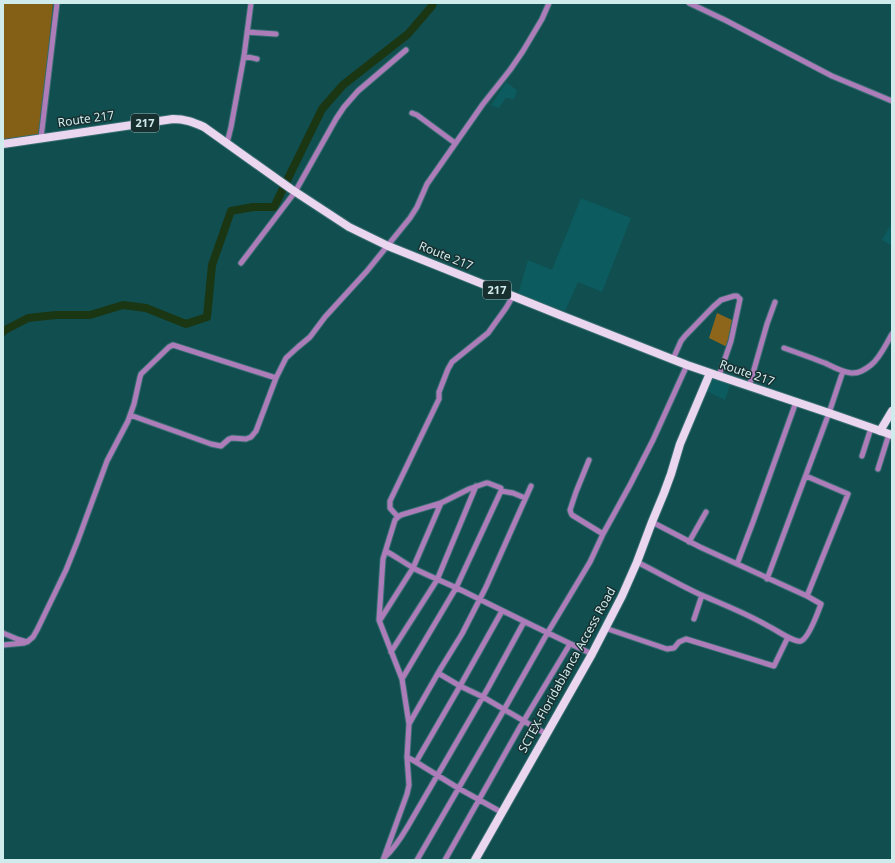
<svg xmlns="http://www.w3.org/2000/svg" width="895" height="863" viewBox="0 0 895 863" font-family="'Noto Sans',sans-serif">
	<style>
		.built { fill: #0c5b5e }
		.green { fill: #845f16 }
		.forest { fill: #8d661b }
		.lines { fill: none; stroke-linecap: round; stroke-linejoin: round }
		.river { stroke: #1b3613; stroke-width: 8 }
		.street-casing { stroke: #376d6f; stroke-width: 7 }
		.primary-casing { stroke: #376d6f; stroke-width: 10 }
		.street { stroke: #ad7dba; stroke-width: 5 }
		.primary { stroke: #ead6ef; stroke-width: 8 }
		.labels { text-anchor: middle; stroke-width: 3; stroke-linejoin: round; paint-order: stroke }
		.shield { fill: #182f30; stroke: #98b3b3; stroke-width: 1 }
		.shield-label { font-size: 11px; font-weight: bold; fill: #cfebeb }
		.street-label { font-size: 12px; fill: #cfebeb; stroke: #182f30 }
	</style>
	<rect width="100%" height="100%" fill="#114e50"/>
	<path class="built" d="M506,82L517,90L514,99L506,98L499,108L491,105Z
		M581,198L631,218L602,292L578,282L565,311L518,294L528,260L552,270Z
		M892,222V246L882,240Z
		M711,378L730,385L725,400L706,391Z"/>
	<path class="green" d="M3,3H53L40,137L3,142Z"/>
	<path class="forest" d="M717,313L732,320L727,345L725,346L709,338Z"/>
	<g class="lines">
		<path class="river" d="M3,332L5,330L28,318L56,315H90L123,305L146,308L186,324L207,317L212,265L231,211L253,207H274L322,109L343,85L408,34L432,6L433,3"/>
		<g class="street-casing">
			<path id="street" d="M689,3L725,20L832,76L892,101
				M247,32L276,34
				M244,56L257,59
				M412,113L417,115L455,143
				M41,138L57,3
				M227,143L231,127L244,56L251,3
				M241,263L295,192L336,119L344,107L358,91L406,50
				M784,348C798,353 812,358 825,363C833,367 842,372 851,373C859,374 866,369 871,365C880,358 886,344 892,334
				M673,359L681,341L685,336L713,307L721,300L734,296H737L740,299L731,341L719,376
				M749,387L767,324L775,302
				M130,415L211,444L221,446L229,439L232,438L246,439L251,437L256,431L276,378L286,358L298,347L310,337L325,317L367,271L410,218L417,207L427,184L483,104L510,70L523,51L542,19L549,3
				M862,456L871,428
				M589,460L576,492L570,510L571,513L572,515L603,534
				M878,469L889,434
				M806,476L848,494L807,596
				M398,517L390,508V501L439,399V392L448,369L452,362L488,333L506,308L513,296
				M689,542L706,512
				M386,551C396,557 405,563 415,569C433,578 452,585 471,595C511,615 551,635 592,654
				M637,562C657,572 678,584 699,594C722,604 746,613 768,626C775,629 794,643 801,641C809,638 818,612 821,604L807,596L700,547L652,522
				M737,564L753,522L796,402
				M767,579L829,413L843,371
				M694,619L702,595
				M380,620L413,568L441,503
				M605,628L667,649L674,648L679,642L686,639L774,666L788,637
				M3,633L17,639L27,642L33,637L37,630L66,570L78,540L107,461L128,421L134,404L140,377L141,374L169,347L173,345L276,378
				M3,645L24,643
				M391,652L437,580L476,486
				M438,673L460,686L483,697L546,734
				M402,679L456,588L501,491
				M409,724L402,679L379,620L383,559L395,520L398,517L401,515L441,503L469,489L486,483H488L501,488V491L513,493L525,498
				M407,757L416,762L458,788L501,812
				M416,762L460,686L502,611
				M384,858C394,849 401,838 408,826L488,688L524,622
				M383,860L407,794L409,785L407,757L409,724L441,668L462,634L486,587L531,486
				M417,860L501,715L548,632L590,562L603,534L630,485L653,440L687,365
				M445,860L520,727L570,644"/>
		</g>
		<g class="primary-casing">
			<path id="primary" d="M3,144L173,119C185,119 193,122 204,127L291,189L349,227L388,246L560,315L687,365L719,376L829,413L892,435
				M880,431L892,411
				M475,860L592,654L622,596L637,562L652,522L664,493L671,474L680,444L710,373"/>
		</g>
		<use href="#street" class="street"/>
		<use href="#primary" class="primary"/>
	</g>
	<g class="labels">
		<g class="shield">
			<rect x="131" y="114" width="28" height="18" rx="3"/>
			<rect x="483" y="281" width="28" height="18" rx="3"/>
		</g>
		<g class="shield-label">
			<text x="145" y="127">217</text>
			<text x="497" y="294">217</text>
		</g>
		<g class="street-label">
			<text transform="translate(86 119) rotate(-8)" y="4">Route 217</text>
			<text transform="translate(446 256) rotate(22)" y="4">Route 217</text>
			<text transform="translate(747 373) rotate(19)" y="4">Route 217</text>
			<text transform="translate(567 670) rotate(-61)" y="4">SCTEX-Floridablanca Access Road</text>
		</g>
	</g>
	<rect width="895" height="863" fill="none" stroke="#cfebeb" stroke-width="8"/>
</svg>
